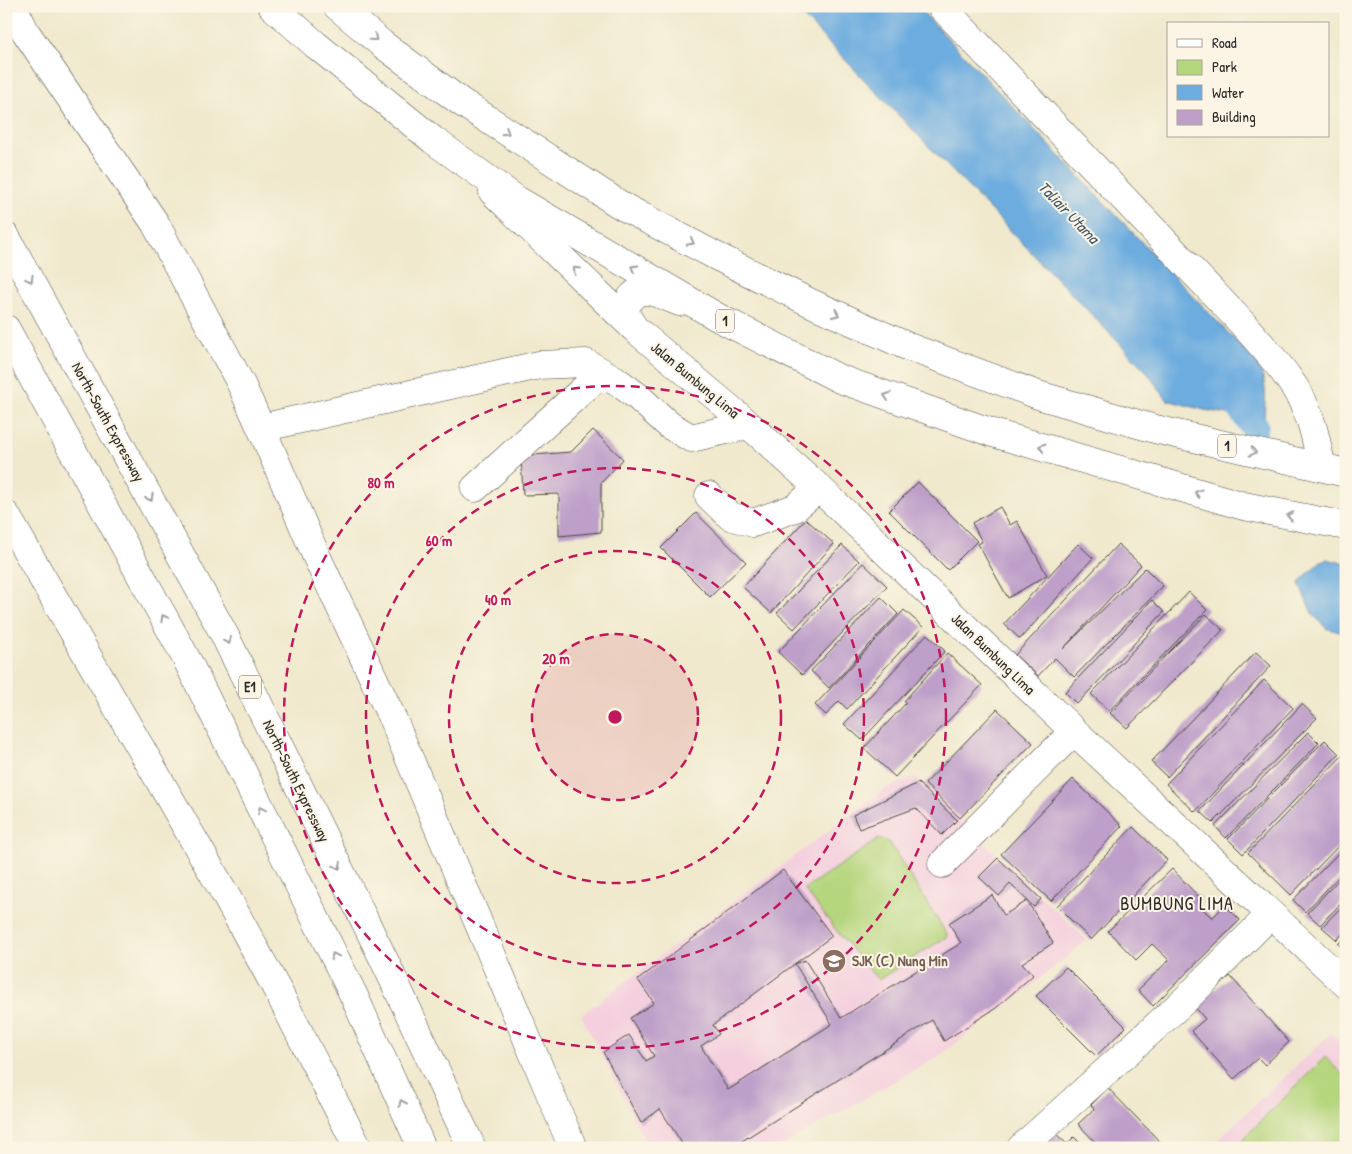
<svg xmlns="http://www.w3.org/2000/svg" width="1352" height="1154" viewBox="0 0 1352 1154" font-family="'Patrick Hand',sans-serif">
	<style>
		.built { fill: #f4cfde; fill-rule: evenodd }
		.green { fill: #b5d67d; stroke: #708054 }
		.water { fill: #6cacdf; stroke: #4c6c85 }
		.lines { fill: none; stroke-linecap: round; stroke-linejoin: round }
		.canal { stroke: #6cacdf; stroke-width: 29 }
		.building { fill: #be9fc9 }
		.minor-casing { stroke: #494843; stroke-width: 29 }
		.highway-casing { stroke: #494843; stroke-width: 29 }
		.minor { stroke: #fff; stroke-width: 28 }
		.highway { stroke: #fff; stroke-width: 28 }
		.oneway { stroke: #a0a0a0 }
		.ring { fill: none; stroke: #c2185b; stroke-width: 2.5; stroke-dasharray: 9 6 }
		.labels { text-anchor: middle; stroke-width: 4; stroke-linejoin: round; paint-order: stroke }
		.shield { fill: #fcf5e5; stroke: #6a6863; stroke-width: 1 }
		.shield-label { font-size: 14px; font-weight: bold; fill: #2b2b2b }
		.street-label { font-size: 15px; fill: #2b2b2b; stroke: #fcf5e5 }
		.education-label { font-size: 15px; font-weight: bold; fill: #785e54; stroke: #fcf5e5; text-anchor: start }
		.water-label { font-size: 16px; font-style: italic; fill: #42586a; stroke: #fcf5e5 }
		.quarter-label { font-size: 18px; letter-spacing: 1px; fill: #2b2b2b; stroke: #fcf5e5 }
		.centre { fill: #c2185b; stroke: #fcf5e5; stroke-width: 2.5 }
		.ring-label { font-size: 15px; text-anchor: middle; font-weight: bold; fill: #c2185b; stroke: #fcf5e5; stroke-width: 4; stroke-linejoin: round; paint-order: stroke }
	</style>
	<rect width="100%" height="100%" fill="#fcf5e5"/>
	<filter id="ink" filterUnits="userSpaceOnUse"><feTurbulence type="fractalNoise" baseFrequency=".02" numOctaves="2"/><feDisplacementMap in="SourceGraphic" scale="10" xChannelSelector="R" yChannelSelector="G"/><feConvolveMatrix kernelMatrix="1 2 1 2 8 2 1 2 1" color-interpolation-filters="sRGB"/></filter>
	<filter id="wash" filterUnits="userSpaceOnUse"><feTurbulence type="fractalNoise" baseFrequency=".0096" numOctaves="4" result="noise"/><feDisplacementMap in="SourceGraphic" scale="20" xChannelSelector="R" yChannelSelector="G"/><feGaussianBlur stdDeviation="1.12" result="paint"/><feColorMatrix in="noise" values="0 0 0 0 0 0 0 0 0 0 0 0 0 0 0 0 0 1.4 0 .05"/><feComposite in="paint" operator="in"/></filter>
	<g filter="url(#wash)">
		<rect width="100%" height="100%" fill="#f0e9cd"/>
		<path class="built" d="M915,777L1087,940L1021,994L939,1056L778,1148H731L932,1020L944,1041L996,1008L1033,975L1022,963L1053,943L1027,901L1004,915L991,896L949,923L961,943L841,1018L805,960L796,963L832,1024L728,1090L701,1046L713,1025L832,936L783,871L638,980L654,1003L630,1019L654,1056L646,1061L629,1035L604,1052L641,1123L660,1109L685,1148H649L581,1015L886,788ZM918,783L957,821L942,835L916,808L859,829L854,815ZM997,858L1041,898L1035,906L1010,884L999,896L979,878Z
			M1331,1033L1346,1047V1078L1324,1057L1234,1148H1209Z"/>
		<path class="green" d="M879,839L889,842L948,936L878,980L840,935L804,889Z
			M1325,1057L1346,1078V1148H1234Z"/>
		<path class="water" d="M793,6H917L1255,361C1269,384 1265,395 1264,420L1204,410L1167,400L1146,371Z
			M1327,559L1346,564V634L1326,628L1312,613L1299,584L1300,581L1321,561Z"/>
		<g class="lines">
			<path class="canal" d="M1225,385L1254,426"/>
		</g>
		<g id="blocks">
			<path class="building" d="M593,430L623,459L601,483V532L559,536V494L523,495L521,456L571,452Z
				M918,482L977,541L948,570L889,511Z
				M1000,507L1010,525L1017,521L1047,575L1008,598L978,544L982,542L972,523Z
				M696,513L746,562L710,597L661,548Z
				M806,519L834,544L771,613L743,587Z
				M1078,544L1093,558L1020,639L1004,624Z
				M1118,544L1141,565L1063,649L1145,568L1163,586L1074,677L1055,658L1038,676L1015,655Z
				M842,545L859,561L794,629L777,613Z
				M863,563L887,586L802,675L778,652Z
				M1189,592L1207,610L1109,711L1091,694Z
				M881,597L898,614L829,688L811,671Z
				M1152,600L1164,612L1077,704L1065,692Z
				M904,610L923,627L847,709L839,701L826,715L815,705Z
				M1206,614L1223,630L1127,728L1110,713Z
				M927,634L945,651L862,740L844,724Z
				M1256,652L1271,666L1167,777L1151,762Z
				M947,653L982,685L895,777L864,748L906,703L904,701Z
				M1264,680L1293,708L1195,812L1166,784Z
				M1302,704L1317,718L1213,823L1200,811Z
				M997,709L1033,743L960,818L925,784Z
				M1308,732L1319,743L1226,838L1215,826Z
				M1325,740L1339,754L1243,854L1228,839Z
				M1342,756L1346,759V838L1291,895L1248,853Z
				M1073,779L1122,826L1051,901L1001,854Z
				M918,783L957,820L942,835L916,808L859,829L853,815Z
				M1133,827L1167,860L1091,940L1057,906Z
				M1346,845V869L1305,912L1293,900Z
				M998,858L1041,899L1034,907L1010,884L999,896L979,877Z
				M1172,869L1200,898L1196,902L1212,918L1225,905L1240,920L1153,1006L1138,990L1169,960L1152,944L1136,960L1108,931Z
				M783,870L832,936L713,1025L719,1034L701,1046L728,1090L832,1024L795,964L805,960L841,1018L961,943L949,923L992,895L1004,915L1027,901L1053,943L1022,963L1033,975L996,1008L944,1041L932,1020L731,1148H685L660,1109L641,1123L603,1052L629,1035L646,1061L654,1056L630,1018L654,1003L638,980Z
				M1346,872V898L1320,925L1307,913Z
				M1346,902V930L1337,940L1322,927Z
				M1346,936V951L1338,944Z
				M1066,967L1126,1027L1096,1056L1036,996Z
				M1230,976L1289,1042L1265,1065L1258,1058L1234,1079L1191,1031L1205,1019L1195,1007Z
				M1108,1088L1166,1148H1101L1078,1124L1094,1109L1091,1105Z
				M1055,1133L1067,1144L1074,1137L1084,1147L1089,1143L1093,1148H1040Z"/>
		</g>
	</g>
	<g filter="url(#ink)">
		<use href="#blocks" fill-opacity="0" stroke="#494843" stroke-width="1"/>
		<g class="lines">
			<g class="minor-casing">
				<path id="minor" d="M13,6L25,31L155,223L241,384L266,439L315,553L394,722L573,1148
					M941,6L1242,323C1268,353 1299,383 1311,422C1316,436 1318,452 1322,467
					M493,192L635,329L741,418L819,488L1074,731L1346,984
					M635,329L624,313C634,278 655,293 680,302
					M261,428L539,365L586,363L614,379
					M475,488L597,377L614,379L637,396L669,425L691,438L748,425
					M709,496L730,516L753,523L795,508L819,488
					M6,515L225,894L281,997L358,1148
					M942,864L1074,731
					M1021,1148L1185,1000L1271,914"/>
			</g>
			<g class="highway-casing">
				<path id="highway" d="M272,6L316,45L433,140L517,200L719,318L840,379L993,433L1244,506L1346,526
					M337,6L382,44L461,102L622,206L714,255L811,303L909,347L1038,395L1155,429L1346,473
					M6,237L224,634L387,966L472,1148
					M6,329L186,658L354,996L422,1148"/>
			</g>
			<use href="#minor" class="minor"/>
			<use href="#highway" class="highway"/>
		</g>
		<defs><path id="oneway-chevron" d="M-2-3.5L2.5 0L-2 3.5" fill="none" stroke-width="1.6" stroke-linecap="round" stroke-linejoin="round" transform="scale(1.25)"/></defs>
		<g class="oneway">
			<use href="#oneway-chevron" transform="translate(374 38) rotate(40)"/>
			<use href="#oneway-chevron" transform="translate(506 132) rotate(33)"/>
			<use href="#oneway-chevron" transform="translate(691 242) rotate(28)"/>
			<use href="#oneway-chevron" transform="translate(634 268) rotate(-150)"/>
			<use href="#oneway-chevron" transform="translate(576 270) rotate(-137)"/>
			<use href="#oneway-chevron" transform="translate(30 279) rotate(61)"/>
			<use href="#oneway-chevron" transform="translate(836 314) rotate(24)"/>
			<use href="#oneway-chevron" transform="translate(887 396) rotate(-161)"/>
			<use href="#oneway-chevron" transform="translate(1042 447) rotate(-164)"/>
			<use href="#oneway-chevron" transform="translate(1253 452) rotate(13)"/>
			<use href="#oneway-chevron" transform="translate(1198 493) rotate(-164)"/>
			<use href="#oneway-chevron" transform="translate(150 498) rotate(61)"/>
			<use href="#oneway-chevron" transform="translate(1290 516) rotate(-170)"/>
			<use href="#oneway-chevron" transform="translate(164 618) rotate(-119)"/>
			<use href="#oneway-chevron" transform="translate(228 641) rotate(64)"/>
			<use href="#oneway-chevron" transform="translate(261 810) rotate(-116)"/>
			<use href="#oneway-chevron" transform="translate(338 866) rotate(64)"/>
			<use href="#oneway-chevron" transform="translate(334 956) rotate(-116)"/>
			<use href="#oneway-chevron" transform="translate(402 1103) rotate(-114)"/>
		</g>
	</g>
	<circle cx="615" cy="717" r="83" fill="#c2185b" fill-opacity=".12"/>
	<g class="ring">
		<circle cx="615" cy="717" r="83"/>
		<circle cx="615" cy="717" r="166"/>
		<circle cx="615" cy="717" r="249"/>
		<circle cx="615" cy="717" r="331"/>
	</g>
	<defs>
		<g id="school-disc" transform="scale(1.25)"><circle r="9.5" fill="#8d6e63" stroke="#fcf5e5"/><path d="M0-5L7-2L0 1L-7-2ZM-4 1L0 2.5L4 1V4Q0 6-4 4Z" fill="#fff"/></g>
	</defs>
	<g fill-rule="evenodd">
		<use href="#school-disc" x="834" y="961"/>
	</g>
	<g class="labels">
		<g class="shield">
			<rect x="716" y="309.5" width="18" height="23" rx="4"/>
			<rect x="1218" y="434.5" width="18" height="23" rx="4"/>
			<rect x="239" y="675.5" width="22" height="23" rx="4"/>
		</g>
		<g class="shield-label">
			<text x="725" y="326">1</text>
			<text x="1227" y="451">1</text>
			<text x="250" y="692">E1</text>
		</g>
		<g class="street-label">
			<text transform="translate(695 380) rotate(40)" y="5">Jalan Bumbung Lima</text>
			<text transform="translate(108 422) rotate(61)" y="5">North–South Expressway</text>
			<text transform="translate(993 654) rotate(44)" y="5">Jalan Bumbung Lima</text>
			<text transform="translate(296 781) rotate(64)" y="5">North–South Expressway</text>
		</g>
		<g class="education-label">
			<text x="852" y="966">SJK (C) Nung Min</text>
		</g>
		<g class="water-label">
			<text transform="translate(1069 212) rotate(46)" y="6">Taliair Utama</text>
		</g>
		<g class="quarter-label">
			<text x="1177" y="910">BUMBUNG LIMA</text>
		</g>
	</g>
	<circle cx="615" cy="717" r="8" class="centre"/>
	<g class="ring-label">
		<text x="381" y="488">80 m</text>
		<text x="439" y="546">60 m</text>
		<text x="498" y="605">40 m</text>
		<text x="556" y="664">20 m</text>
	</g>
	<rect width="1352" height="1154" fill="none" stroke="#fcf5e5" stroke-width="25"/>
	<rect x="1167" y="22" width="162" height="115" fill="#fcf5e5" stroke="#a8a49b"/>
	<rect x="1177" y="39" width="25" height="8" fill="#ffffff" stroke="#a8a49b"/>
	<text x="1212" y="48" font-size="15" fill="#2b2b2b">Road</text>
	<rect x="1177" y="60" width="25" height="15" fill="#b5d67d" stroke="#a8a49b"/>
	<text x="1212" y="72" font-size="15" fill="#2b2b2b">Park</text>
	<rect x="1177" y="85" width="25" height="15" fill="#6cacdf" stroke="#a8a49b"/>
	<text x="1212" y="98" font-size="15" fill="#2b2b2b">Water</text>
	<rect x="1177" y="110" width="25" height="15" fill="#be9fc9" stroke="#a8a49b"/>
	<text x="1212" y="122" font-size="15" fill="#2b2b2b">Building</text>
</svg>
